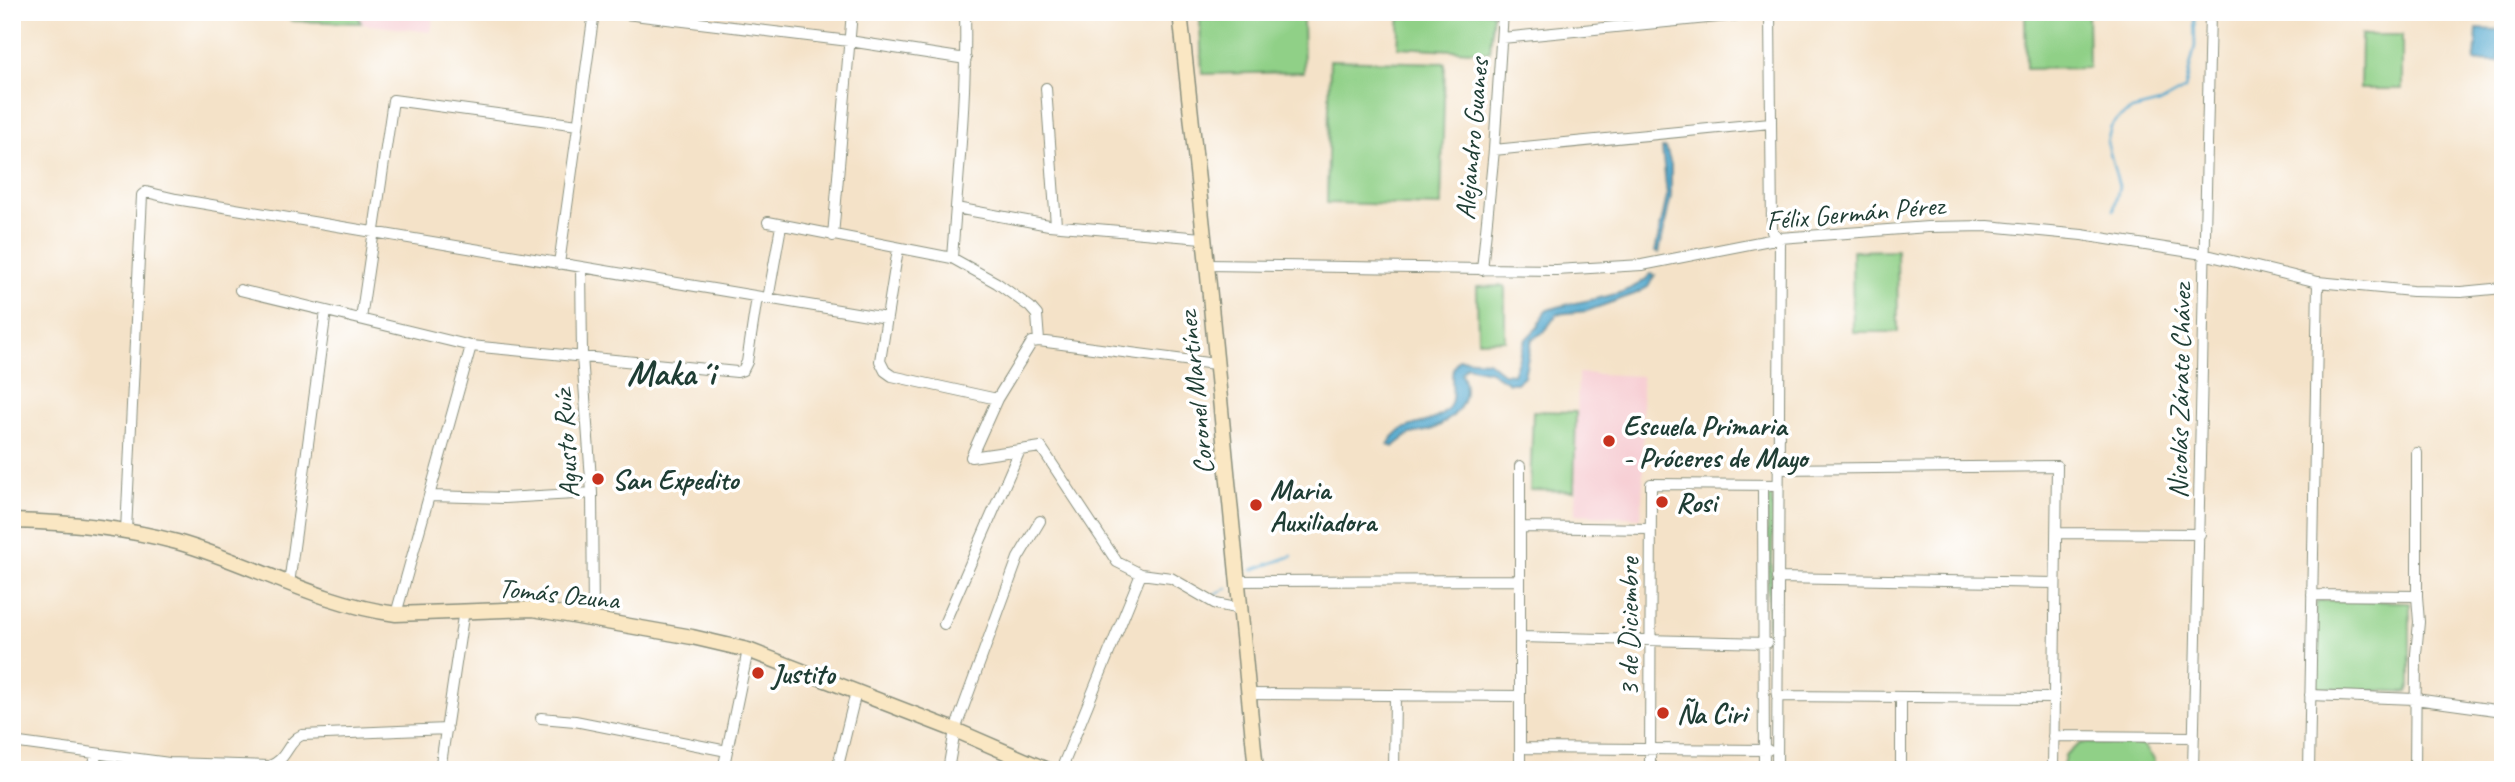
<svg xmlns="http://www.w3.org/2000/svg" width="2515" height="782" viewBox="0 0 2515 782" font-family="Caveat,sans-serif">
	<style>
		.built { fill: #f7cfd4 }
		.green { fill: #90d087; stroke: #58865e; stroke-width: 2 }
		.water { fill: #4fa6cc; stroke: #377280; stroke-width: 2 }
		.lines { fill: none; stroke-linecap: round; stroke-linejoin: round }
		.stream { stroke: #4fa6cc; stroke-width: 2.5 }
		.street-casing { stroke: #8a907e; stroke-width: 12 }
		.secondary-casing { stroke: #8a907e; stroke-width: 17 }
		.street { stroke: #fff; stroke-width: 10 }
		.secondary { stroke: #fae7c3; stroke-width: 14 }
		.poi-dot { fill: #c8321e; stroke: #fff; stroke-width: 2.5 }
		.labels { text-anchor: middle; stroke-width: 7; stroke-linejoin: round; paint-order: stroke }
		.street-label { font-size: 28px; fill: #1f3d34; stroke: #fff }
		.poi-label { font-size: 28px; font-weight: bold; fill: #1f3d34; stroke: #fff; text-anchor: start }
		.district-label { font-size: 35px; font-weight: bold; fill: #1f3d34; stroke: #fff }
	</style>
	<rect width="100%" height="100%" fill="#fff"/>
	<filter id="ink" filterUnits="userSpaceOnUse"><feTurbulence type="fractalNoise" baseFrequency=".0143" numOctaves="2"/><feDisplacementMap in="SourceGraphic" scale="14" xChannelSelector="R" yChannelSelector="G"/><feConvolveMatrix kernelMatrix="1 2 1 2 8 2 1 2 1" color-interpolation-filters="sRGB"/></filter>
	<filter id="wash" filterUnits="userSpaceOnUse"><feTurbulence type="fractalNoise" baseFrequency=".00686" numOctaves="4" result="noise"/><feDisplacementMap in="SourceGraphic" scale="28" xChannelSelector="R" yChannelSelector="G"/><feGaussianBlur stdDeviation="1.57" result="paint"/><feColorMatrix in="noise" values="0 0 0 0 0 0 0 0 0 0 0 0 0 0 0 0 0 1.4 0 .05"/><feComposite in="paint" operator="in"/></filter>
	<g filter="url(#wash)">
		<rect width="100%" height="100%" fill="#f4e2c8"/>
		<path class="built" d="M252,12H434L431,32Z
			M1578,373L1642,376L1643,483L1641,518L1575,514Z"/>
		<path class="green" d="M290,12H357L361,23L292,21L288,18Z
			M1400,12H1493L1490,52L1398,47Z
			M2025,12H2088L2089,68L2026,69Z
			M1303,17L1304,72L1202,74L1200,19Z
			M2361,35H2402V89H2360Z
			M1330,60L1445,63L1441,206L1327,203Z
			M1897,250L1898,332H1853L1852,251Z
			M1505,286V340L1478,341L1477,287Z
			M1533,411L1576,412L1574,491L1530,490Z
			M1767,495H1772L1773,512L1771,632H1768Z
			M2320,600L2410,602V685L2407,692L2316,688V604Z
			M2081,743L2143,745L2154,759L2153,770H2062L2065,755Z"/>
		<path class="water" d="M2477,29L2500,30L2499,62L2475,61Z
			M1662,148H1666L1671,165V196L1659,253L1655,252L1667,196Z
			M1651,274L1655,275L1648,287L1635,294L1587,311L1557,314L1544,332L1532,339L1524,376L1516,383H1509L1490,371L1466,366L1461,373C1473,400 1457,417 1433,429C1426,432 1418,432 1411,434C1405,437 1399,443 1393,447L1388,445C1401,418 1430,429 1447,410C1460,394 1444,374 1459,359L1488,361L1503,373L1513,374L1526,339L1538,327L1545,311C1575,299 1629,300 1651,274Z"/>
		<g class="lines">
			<path class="stream" d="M2114,210L2119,186L2107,142L2111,127L2119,118L2132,110L2160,103L2185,89L2195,46L2194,12
				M67,532L81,534
				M1252,570L1292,556
				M1212,596L1227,588"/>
		</g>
	</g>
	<g filter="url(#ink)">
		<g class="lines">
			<g class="street-casing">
				<path id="street" d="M609,12L849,41L966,59
					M1770,12L1772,232L1780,238L1777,770
					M1502,38L1769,12
					M1046,88L1056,225
					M1494,150L1770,123
					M956,208L1049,225L1202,238
					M768,222L952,258L997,283L1030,307L1037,315L1039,341
					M833,236L852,12
					M898,249L880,361L885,371L892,376L997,399
					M952,258C958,176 967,94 965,12
					M559,264L594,12
					M1207,265L1556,270L1642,265L1780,238L1928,227L1988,226L2082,235L2203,254L2318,282L2412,291L2461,292L2503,288
					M581,267L582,356L592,493L593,618
					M1482,270L1494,150L1503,12
					M240,290L471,346L737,372L743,370L747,362L757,297
					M768,299L781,226
					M361,319L393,100L578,125
					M971,457L1041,447L1117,562L1141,574L1171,578L1216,604L1241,609
					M971,457L997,399L1032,342L1039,341L1215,364
					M1520,466V770
					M1778,469L2057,466L2053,770
					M1763,485L1764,770
					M429,496L504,498L592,493
					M1520,527L1650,529
					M126,531L142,195L146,192L176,199L886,318
					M2056,533L2200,534
					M1777,578L2055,583
					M1238,581L1520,580
					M289,584L326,311
					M2312,595L2417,596
					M396,614L471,346
					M944,624L1020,450
					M1520,637L1767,643
					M1249,694L1520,696
					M2310,695L2415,699L2503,711
					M1777,696L2054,698
					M1901,697V770
					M541,718L575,721L727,751
					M2053,736L2194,737
					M12,742L169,763L269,766C287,761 287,741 302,735L447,729
					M1520,748L1768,750
					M93,770L96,755
					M440,770L464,610
					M723,770L748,650
					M837,770L856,692
					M948,770L955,730L1018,558L1040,521
					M1061,770L1141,574
					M1394,770L1395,695
					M1650,770L1651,484L1778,485
					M2193,770C2200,517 2203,265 2210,12
					M2309,770L2318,282
					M2415,770L2416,654L2419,622L2417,596V453"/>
			</g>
			<g class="secondary-casing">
				<path id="secondary" d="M1180,12L1207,265L1256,770
					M12,521C68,522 124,528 177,542C251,563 319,604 396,614L533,609L692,637L748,650L955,730L1047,770"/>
			</g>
			<use href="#street" class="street"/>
			<use href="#secondary" class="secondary"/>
		</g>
	</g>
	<g class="poi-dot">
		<circle cx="1609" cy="441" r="7"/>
		<circle cx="598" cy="479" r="7"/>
		<circle cx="1662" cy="502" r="7"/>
		<circle cx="1256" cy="505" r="7"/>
		<circle cx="758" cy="673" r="7"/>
		<circle cx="1663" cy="713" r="7"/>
	</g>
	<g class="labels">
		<g class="street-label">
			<text transform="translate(1471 139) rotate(-85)" y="10">Alejandro Guanes</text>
			<text transform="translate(1855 212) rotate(-5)" y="10">Félix Germán Pérez</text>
			<text transform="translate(2179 391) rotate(-89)" y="10">Nicolás Zárate Chávez</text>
			<text transform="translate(1195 393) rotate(-96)" y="10">Coronel Martínez</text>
			<text transform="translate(565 444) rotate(-94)" y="10">Agusto Ruíz</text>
			<text transform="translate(559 593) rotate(6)" y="10">Tomás Ozuna</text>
			<text transform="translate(1628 627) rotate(-90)" y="10">3 de Diciembre</text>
		</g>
		<g class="poi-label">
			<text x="1623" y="435">Escuela Primaria<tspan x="1623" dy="32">- Próceres de Mayo</tspan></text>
			<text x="612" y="489">San Expedito</text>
			<text x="1270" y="499">Maria<tspan x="1270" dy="32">Auxiliadora</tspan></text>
			<text x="1676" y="512">Rosi</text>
			<text x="772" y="683">Justito</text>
			<text x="1677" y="723">Ña Ciri</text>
		</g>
		<g class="district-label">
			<text x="671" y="385">Maka´i</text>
		</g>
	</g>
	<rect width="2515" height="782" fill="none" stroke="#fff" stroke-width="42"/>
</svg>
